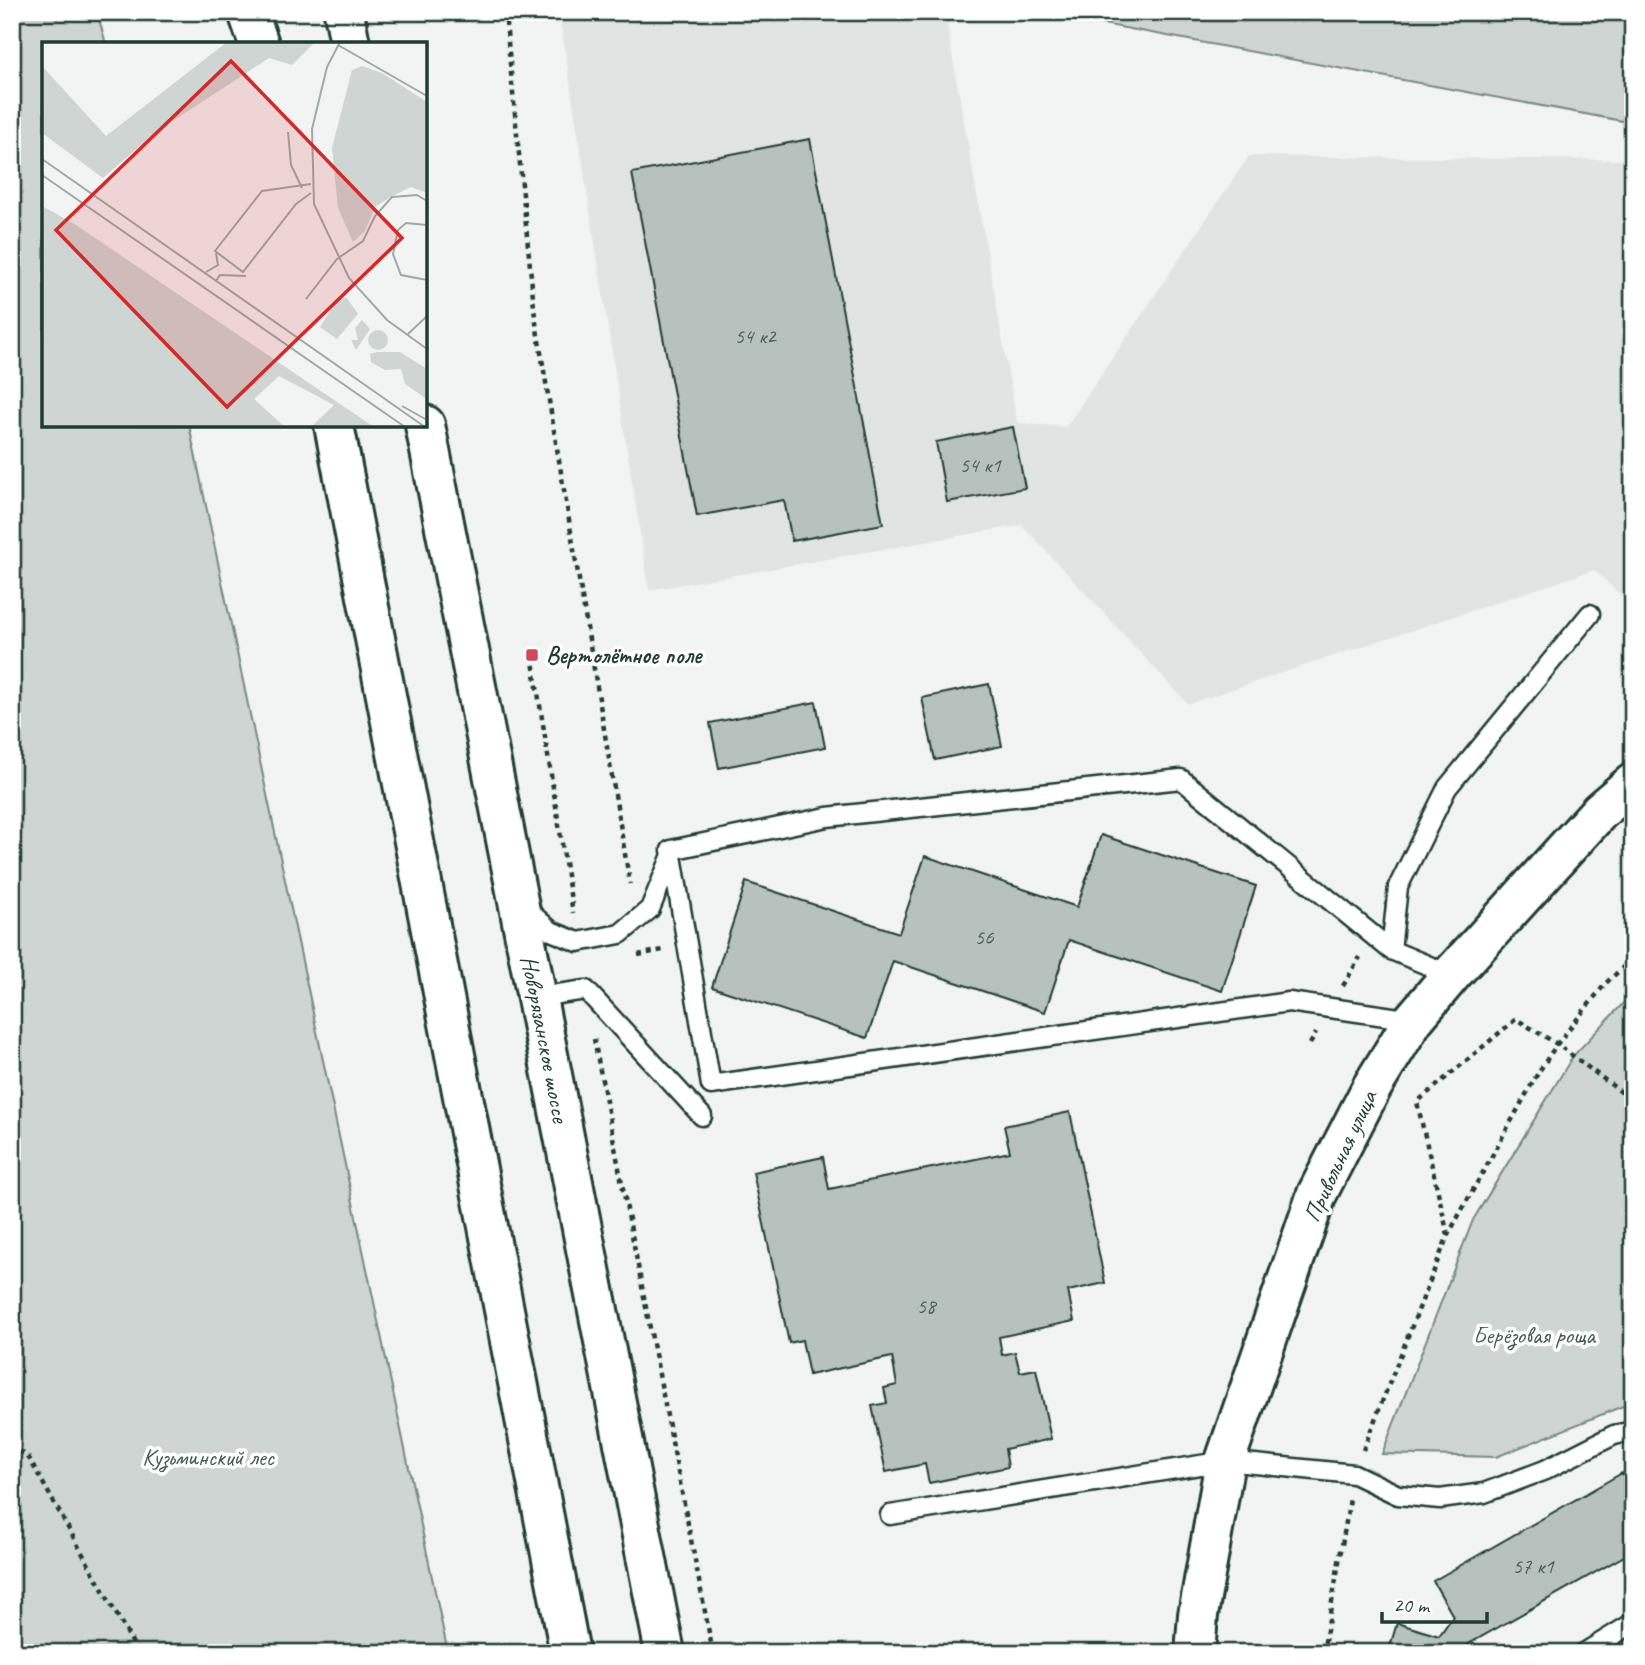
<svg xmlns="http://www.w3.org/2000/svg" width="1645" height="1665" viewBox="0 0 1645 1665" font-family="Caveat,sans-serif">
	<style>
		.built { fill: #e0e4e3 }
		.green { fill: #ced5d3; stroke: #768984; stroke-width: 2 }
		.building { fill: #b7c1bd; stroke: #1f3d34; stroke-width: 2 }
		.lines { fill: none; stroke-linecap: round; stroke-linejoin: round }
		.lane-casing { stroke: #1f3d34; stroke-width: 23 }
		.secondary-casing { stroke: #1f3d34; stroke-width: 44 }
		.highway-casing { stroke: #1f3d34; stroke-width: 44 }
		.path { stroke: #1f3d34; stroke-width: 4.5; stroke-dasharray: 5 5; stroke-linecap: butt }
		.lane { stroke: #fff; stroke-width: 18 }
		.secondary { stroke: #fff; stroke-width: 38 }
		.highway { stroke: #fff; stroke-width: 38 }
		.poi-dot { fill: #d1495b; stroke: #fff; stroke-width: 2.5 }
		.labels { text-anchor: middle; stroke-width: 7; stroke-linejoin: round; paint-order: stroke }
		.number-label { font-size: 21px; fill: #455e56 }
		.poi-label { font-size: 24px; font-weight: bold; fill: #1f3d34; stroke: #fff; text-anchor: start }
		.street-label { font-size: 24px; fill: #1f3d34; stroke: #fff }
		.park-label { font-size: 24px; fill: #425b54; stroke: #fff }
		.inset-road { fill: none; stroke: #9eaaa7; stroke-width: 2 }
		.view { fill: #d62828; fill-opacity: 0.15; stroke: #d62828; stroke-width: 3.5 }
		.inset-edge { fill: none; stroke: #1f3d34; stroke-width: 3.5 }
	</style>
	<rect width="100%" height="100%" fill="#f2f3f3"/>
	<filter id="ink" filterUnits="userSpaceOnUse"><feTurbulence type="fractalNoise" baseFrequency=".0143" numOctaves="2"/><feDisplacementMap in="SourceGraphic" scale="14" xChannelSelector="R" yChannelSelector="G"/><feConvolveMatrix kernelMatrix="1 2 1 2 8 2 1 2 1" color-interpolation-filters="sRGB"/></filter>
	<g filter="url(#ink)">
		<path class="built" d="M559,12L945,14L1017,423L1066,427L1249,156L1633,160V607L1594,570L1188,704L1022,525L649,590Z"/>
		<path class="green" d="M12,12H97L106,44H44V425H189L448,1653H12Z
			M1039,12H1633V123Z
			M1633,993V1402L1496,1457L1382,1454L1473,1220L1573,1056Z"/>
		<path class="building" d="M810,139L883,524L792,541L784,500L697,516L632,173Z
			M1013,427L1025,488L947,502L936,442Z
			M989,684L1002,746L935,760L922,698Z
			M816,702L825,747L719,768L710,723Z
			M1101,835L1256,886L1222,991L1069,940L1045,1012L893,961L867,1038L712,987L746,882L899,933L925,856L1077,907Z
			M1070,1112L1105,1283L1068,1291L1074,1321L999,1337L1002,1355L1015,1352L1020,1372L1036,1369L1051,1439L1005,1449L1008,1467L929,1483L925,1464L886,1472L872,1406L887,1403L884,1388L897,1385L892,1357L809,1375L802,1340L789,1343L753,1172L823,1157L829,1189L1010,1152L1004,1126Z
			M1622,1473L1633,1492V1551L1467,1645L1464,1653H1388L1397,1623L1439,1636L1453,1616L1433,1581Z"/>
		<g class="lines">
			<g class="lane-casing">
				<path id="lane" d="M526,909L551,931L578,942L620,934L650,909L672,855
					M1391,950L1398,887L1447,788L1590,614
					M537,997L586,990L702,1116
					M1413,1020L1289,1002L711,1085L671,850L827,817L1181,779L1391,950L1451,975
					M890,1515L1225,1461L1354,1474L1398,1495L1440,1499L1484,1493L1545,1470L1614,1435L1633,1431
					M1584,1653L1633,1623"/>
			</g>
			<g class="secondary-casing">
				<path id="secondary" d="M1195,1653L1198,1615L1225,1461L1317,1194L1372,1087L1413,1020L1451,975L1600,811L1633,783"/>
			</g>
			<g class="highway-casing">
				<path id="highway" d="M248,12L259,44
					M344,12L350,44
					M334,425L570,1653
					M425,425L665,1653"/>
			</g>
			<path class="path" d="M505,12L535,317L630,884
				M532,655L573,913
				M638,955L663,950
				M1343,986L1360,957
				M594,1039L713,1653
				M1310,1044L1316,1033
				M1448,1235L1417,1102L1516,1019L1557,1044L1633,1101
				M12,1444L29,1458L136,1649L140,1653
				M1363,1450L1448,1235L1538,1073L1557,1044L1606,983L1633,958
				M1323,1653L1350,1499"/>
			<use href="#lane" class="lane"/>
			<use href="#secondary" class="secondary"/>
			<use href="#highway" class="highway"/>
		</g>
	</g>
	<rect class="poi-dot" x="525" y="648" width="14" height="14" rx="3.5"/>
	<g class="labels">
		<g class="number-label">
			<text x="755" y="343">54 к2</text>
			<text x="980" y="472">54 к1</text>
			<text x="984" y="944">56</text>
			<text x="926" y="1313">58</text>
			<text x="1533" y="1573">57 к1</text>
		</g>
		<g class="poi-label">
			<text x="546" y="663">Вертолётное поле</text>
		</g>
		<g class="street-label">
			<text transform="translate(545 1039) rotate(79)" y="8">Новорязанское шоссе</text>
			<text transform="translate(1340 1156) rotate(-65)" y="8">Привольная улица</text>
		</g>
		<g class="park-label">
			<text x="1534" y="1343">Берёзовая роща</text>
			<text x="208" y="1465">Кузьминский лес</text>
		</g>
	</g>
	<g transform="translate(42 42)">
		<rect width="385" height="385" fill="#f2f3f3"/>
		<path d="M185,0H273L250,23L227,16L114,90L61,136L0,91V24L64,94ZM320,24L340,31L385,60V151L369,145L350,154L333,165L323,189L311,200L296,166L290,106L310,28ZM0,164L34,183L332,385H269L292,363L237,334L212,357L243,385H0ZM297,255L305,256L316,272L295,297L278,285ZM320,278L328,287L314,308L309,298H316L313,286ZM326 298a10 10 0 1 1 20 0a10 10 0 1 1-20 0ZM335,310H358L385,327V357L363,342L359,327L343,328L329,320L328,312Z" fill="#ced5d3"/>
		<path class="inset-road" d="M298,0L285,25L270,87L272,162L307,236L345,278L385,307M296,3L385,54M246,90L249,123L260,146M0,117L383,385M0,133L363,385M269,142L220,149L173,209L201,230L254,162L269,151M385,183L364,181L356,188L351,212L359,233L385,238M164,230L176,223L174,211M174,239L178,233L204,234M264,257L295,217L321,199L333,174L350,155L375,153L385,159M365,293L385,274M360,364L385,378"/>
		<path class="view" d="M189,19L360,196L185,365L14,188Z"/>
		<rect width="385" height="385" class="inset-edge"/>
	</g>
	<rect width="1645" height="1665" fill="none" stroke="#fff" stroke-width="42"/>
	<rect x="21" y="21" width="1603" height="1623" fill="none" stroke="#1f3d34" stroke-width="2.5" filter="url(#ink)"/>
	<path d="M1382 1612v10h105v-10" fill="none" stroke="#1f3d34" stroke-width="3.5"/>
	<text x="1393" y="1612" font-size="21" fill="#1f3d34" stroke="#ffffff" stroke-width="5" paint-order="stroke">20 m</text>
</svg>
